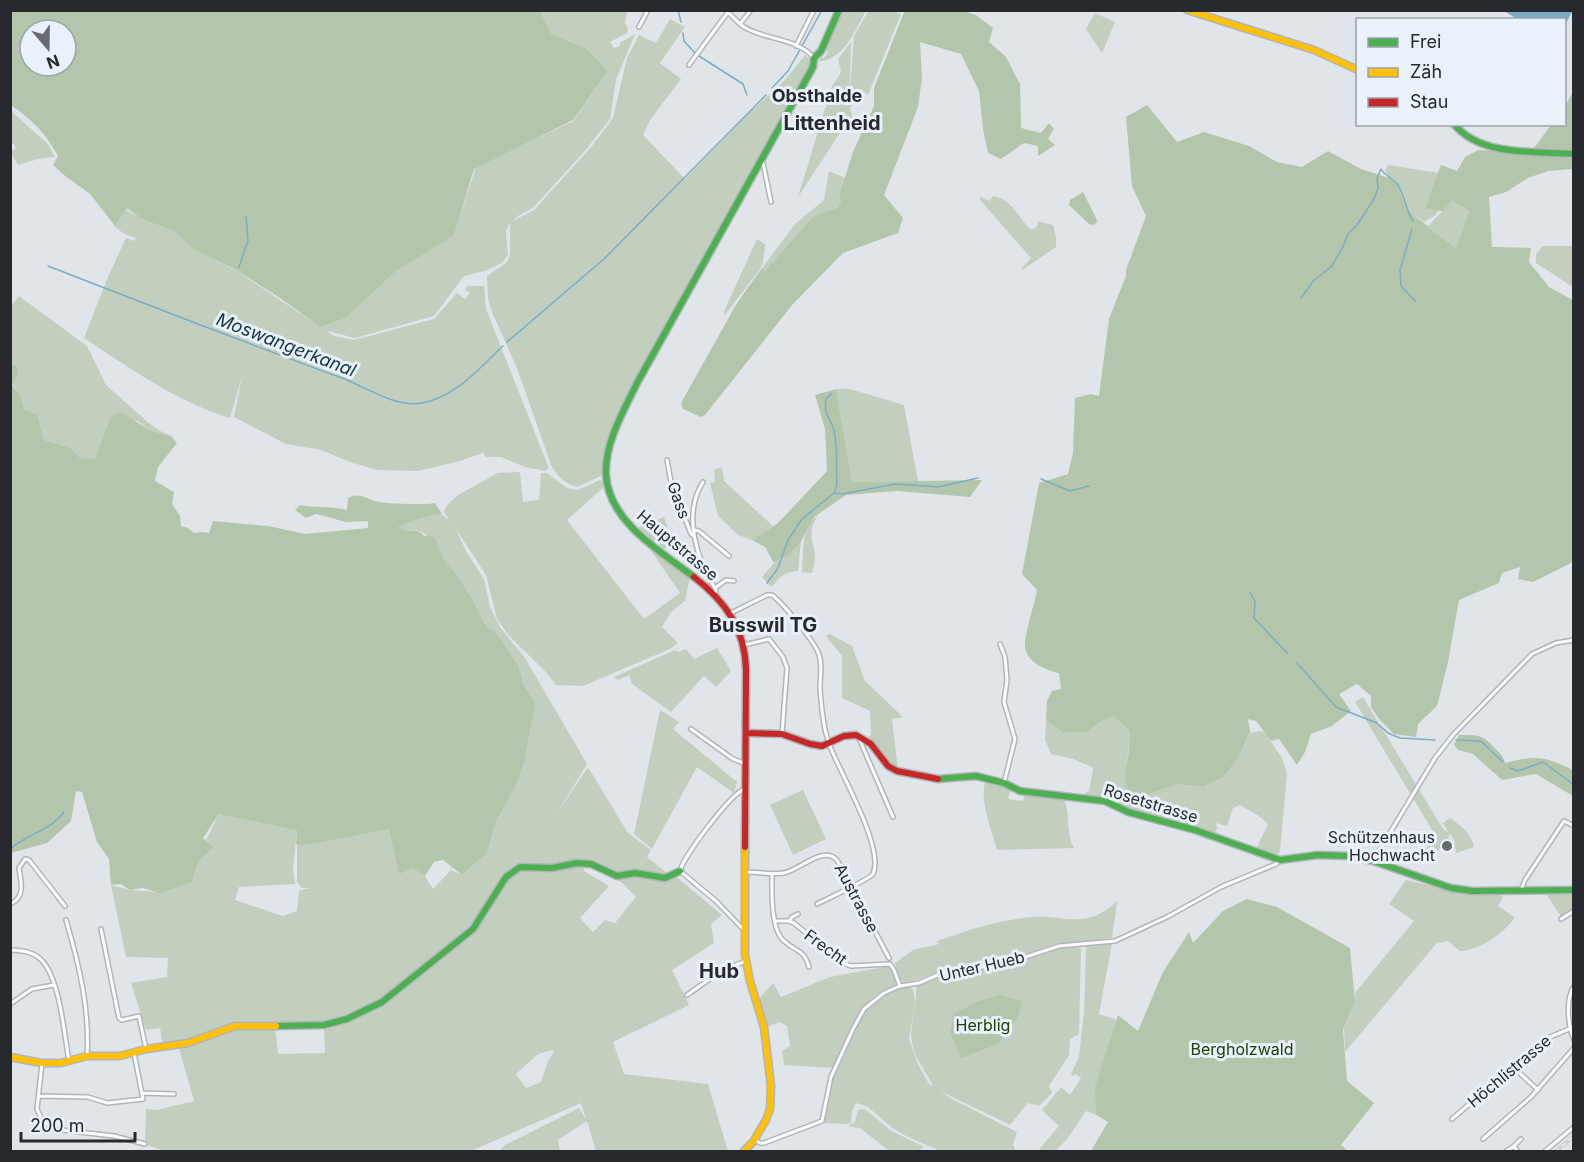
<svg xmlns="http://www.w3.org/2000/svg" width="1584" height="1162" viewBox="0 0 1584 1162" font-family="Inter,sans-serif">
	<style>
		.green { fill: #c2cfbf; fill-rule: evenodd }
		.forest { fill: #b3c6ab; fill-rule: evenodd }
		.water { fill: #7dacc4 }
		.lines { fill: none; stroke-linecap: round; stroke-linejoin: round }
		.stream { stroke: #7dacc4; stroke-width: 1.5 }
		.street-casing { stroke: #b1b5b9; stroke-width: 6 }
		.fast-casing { stroke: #b1b5b9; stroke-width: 9 }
		.slow-casing { stroke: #b1b5b9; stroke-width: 9 }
		.jam-casing { stroke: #b1b5b9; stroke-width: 9 }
		.street { stroke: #fafbfc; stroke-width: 3 }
		.fast { stroke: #4caf50; stroke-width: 6 }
		.slow { stroke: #ffc107; stroke-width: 6 }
		.jam { stroke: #c62828; stroke-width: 6 }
		.rail-casing { stroke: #d0d1d2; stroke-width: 4 }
		.rail { stroke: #e9f1fb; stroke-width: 1.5; stroke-dasharray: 4.5; stroke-linecap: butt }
		.poi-dot { fill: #676b6f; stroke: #e9f1fb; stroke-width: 2 }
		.labels { text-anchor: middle; stroke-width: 6; stroke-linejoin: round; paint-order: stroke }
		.street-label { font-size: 16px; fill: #26292d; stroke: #e9f1fb }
		.poi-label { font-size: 16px; fill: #26292d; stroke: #e9f1fb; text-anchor: end }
		.park-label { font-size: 16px; fill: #223e02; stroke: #e9f1fb }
		.neighbourhood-label { font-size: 18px; font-weight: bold; fill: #26292d; stroke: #e9f1fb }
		.water-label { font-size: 18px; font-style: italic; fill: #173645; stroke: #e9f1fb }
		.quarter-label { font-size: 20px; font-weight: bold; fill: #26292d; stroke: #e9f1fb }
	</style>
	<rect width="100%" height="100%" fill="#e0e5ea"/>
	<path class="green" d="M869,10L894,11L901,14L868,95L861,90L850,109L853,119L840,133L798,197L827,102L825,98L841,72L838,59L851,42L849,102L854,36Z
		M540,11H627L625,23L628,29L627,33L610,42L614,48L620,46V43L635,34L616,80L610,119L584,152L533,208L518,216L513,221L534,210L592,146L613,118L627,58L639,35L656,43L670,19L685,27L660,63L681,79L650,120L643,135L685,179L749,113L787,78L805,55L811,60L810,68L798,91L662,334L658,335V340L618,418L605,455L601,476L577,487C564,483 558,477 551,465L517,368L492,312L488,299L487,276L507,262L510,254V223L506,231L508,255L502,263L485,271L464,276L434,316L355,338L327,331L334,336L354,340L434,319L457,293L465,299L470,293L465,289L468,286H484L486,309L548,466V469L545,471L525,467L501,457H486L483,453L460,461L418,471L377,470L353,463L321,450L286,444L234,417L242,376L230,418C176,401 131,369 84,338L107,279L126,238L134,241L136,238L123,233L114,226L126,207L127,211L174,231L197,251L237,271L319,326L344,318L398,269L454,234L476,167L573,121L608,71L587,49L550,34Z
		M840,11H866C856,28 844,61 819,61L821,57L824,58L828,52L825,51V46Z
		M1095,13L1115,22L1102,53L1086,29Z
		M11,111L48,144L55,157L38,159L18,165L11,153V151L16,149L14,144H11Z
		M1388,165L1439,173L1425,209L1438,210L1436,215L1424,222L1407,210L1397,184L1389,178L1385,170Z
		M829,171L845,178L839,196L841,202L836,208L813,218L765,271L762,268L795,224L824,200Z
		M993,196C1012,199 1017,216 1030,229H1034L1038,225V221L1053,225L1056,237V247L1022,270V268L1031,258L980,200V197L990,201Z
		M1452,201L1469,211L1456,248L1428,226Z
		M757,239L765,244L763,263L760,269L724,316L725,309Z
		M1543,246H1573V287L1536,263V254Z
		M19,296L87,346L106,385L150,424L162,432L172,436L175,442L169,436L149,430L138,421L110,418L95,460L80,458L71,448L44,440L37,414L25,410L20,395L12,384L16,366L11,365L10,307Z
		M836,389H850L904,405L918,481L852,482Z
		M722,467L724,481L773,526L752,540L738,535L718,516L710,483L715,482L714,470Z
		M520,472L523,502L539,500L541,473H547L567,488L578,490L600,480L605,483V486L567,520L644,619L680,593L643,539L690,577L685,601L671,612L662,627L678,643L670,649L583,686L556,685L545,671L509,636L497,619L486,575L456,529L466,551L484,579L490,607L500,627L525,658L587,764L556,815L588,767L628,833L651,850L647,857L667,873L665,878L674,875L722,915L711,924L714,943L672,970L689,1005L613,1042L624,1074L708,1084L728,1151H596L587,1121L558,1140L560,1151H499L505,1145L579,1108L586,1119L581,1103L471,1151L167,1152L145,1144L146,1109L157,1110L194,1101L178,1045L163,1046L160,1028L146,1030L131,983L167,977L168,958L126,957L111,885L130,890L158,892L192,882L198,862L214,847L206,840L219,814L228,808L297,830L293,869L295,884L239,887L235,900L283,916L297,911L299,891L309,888H302L297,882V844L301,846L389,828L414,868L425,876L433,889L451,870L462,875L487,853L496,822L515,787L528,690L496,633L486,626L472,598L454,571L444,560L435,538L416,530H402L396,526L434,512L443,515L450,522L444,512L447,505L458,495L498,473ZM583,864C611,872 616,876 636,897L615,923L605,920L593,932L580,918L609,886L584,871ZM275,1025H324L325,1053L278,1054ZM552,1050L554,1052L548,1061L541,1082L526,1088L516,1074L538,1054Z
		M818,515C806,535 814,539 815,558C815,563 813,568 812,573L802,572C804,553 800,527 818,515Z
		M664,517L672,540L663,550L637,528Z
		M801,540L798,571C785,572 781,575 773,586H770L762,577L774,563L783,558Z
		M830,634L852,646L865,681L903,717L892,719L898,770L867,738L871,735L870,711L842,698V656L826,636Z
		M717,648L731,671L716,687L704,676L671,712L632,684L629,675L618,680L614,677L675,650L678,652L686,649L694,659Z
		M1363,697L1443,829L1449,833L1443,823L1450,818C1460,825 1472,834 1474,847L1456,853L1454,840L1450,834L1448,837L1450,840L1442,845L1433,858L1426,854L1424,857L1421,856L1429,844L1432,846L1437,838L1355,702Z
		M660,710L679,722L673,729L737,782L734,793L697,767L652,849L634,834Z
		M1114,716L1130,731C1129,755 1123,776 1130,800L1179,784L1205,787L1223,776L1238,758L1250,733L1261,731L1265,733L1282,758L1287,773L1280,852L1278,854L1269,855L1256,849L1268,824L1259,816L1240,805L1233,808L1227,826L1216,823L1217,828L1214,835L1192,826L1135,813L1116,802L1080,796L1089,791L1093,770L1092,767L1073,759L1051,754L1045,740L1046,720L1063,733L1087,732L1100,722Z
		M986,780L1011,788L1008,799L1023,801L1025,793L1064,798C1070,813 1066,834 1074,848L997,850C992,831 978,798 986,780Z
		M803,790L826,839L793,855L770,805Z
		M1406,880L1464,893L1498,894L1503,897L1498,906L1514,917V919C1502,934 1480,950 1460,951L1448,941L1437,943L1345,1052L1344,1029L1355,1002V993L1414,921L1389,904Z
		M1573,892V910L1561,917L1546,893Z
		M1117,901L1112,938L1055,944L999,963L948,968L916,980L904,982L900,980L895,963L913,950L939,944L937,941C955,935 973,928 991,924C1006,920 1032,916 1047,917C1077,920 1093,924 1117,901Z
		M1112,943L1099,1014L1117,1020L1096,1085V1115L1086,1111L1067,1139L1055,1151L1037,1152L1059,1126L1042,1110L1061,1087L1070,1095L1081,1078L1076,1074L1072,1076L1071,1074L1079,1057L1084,1012L1086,945Z
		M1079,947L1081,949L1079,1034L1070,1039L1069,1055L1049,1086L1052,1093L1039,1106L1028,1103L1010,1125L940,1091L952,1099L1017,1132L1013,1145L1016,1151H940L906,1136L891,1127L868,1107L856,1103L852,1111L851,1122L847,1124L823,1123C827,1112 827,1103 829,1091C833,1072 856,1017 871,1004C881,995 895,989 908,986L913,989L915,1002L909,1039L918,1064L929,1084L933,1086C927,1073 915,1059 912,1043C909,1026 917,1005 916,986L947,973L995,967L1056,949Z
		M889,966L893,970L897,986L877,994L859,1013L834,1068L784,1065L782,1051L790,1046L787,1026L780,1022L767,1027L758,1000L773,983L781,997L830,977Z
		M865,1109L890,1130L924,1147L919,1151H889L860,1128L847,1126L855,1122L858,1110Z"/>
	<path class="forest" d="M905,10L964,11L976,15L993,28L989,42L1006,57L1020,84L1021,128L1041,133L1049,123L1054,129L1048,139L1055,145L1038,156V146L1024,143L1001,159L988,153L983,129L979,91L961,54L920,42L922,78L918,107L884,195L903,218L898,233L843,253L793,304L705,415L701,417L683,409L681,403L737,303L762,268L765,271L813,217L836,208L841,202L839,196L853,152L874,106V88Z
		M10,11H540L551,34L587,49L608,71L573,120L474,169L454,235L396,271L345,318L320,327L280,298L236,270L195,250L174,231L143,219L126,208L115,226L90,194L64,175L53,165L58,156C45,132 33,121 11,105ZM30,30H66V66H30Z
		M1573,92V169L1548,171L1528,178L1506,192L1489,197L1492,247L1531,248L1529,262L1549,287L1573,300V555L1571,563L1533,582L1518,579L1520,567L1502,573L1499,583L1459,600L1448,662L1437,706L1418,724L1416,737L1394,734L1379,719L1371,707V696L1357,684L1339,694L1351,711L1332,726L1311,734L1305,752L1297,765L1279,739L1271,741L1256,721L1248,719L1250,732L1238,758L1223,777L1204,787L1179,784L1130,800L1125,778L1129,750L1130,731L1114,716L1100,722L1087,732L1063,733L1046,720L1047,701L1052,691L1061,689L1059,673C1045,670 1026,662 1025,646C1024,636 1035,602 1037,590L1022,574L1039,483L1068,474L1073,453L1075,398L1091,394L1099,396L1109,319L1126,276V270L1146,216L1132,186L1126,117L1147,105L1177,142L1204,132L1249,146L1277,162L1302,167L1328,151L1361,169L1389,178L1397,184L1407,210L1456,248L1469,211L1452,201L1443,211L1425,209L1441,165L1457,171L1465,157L1478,150L1531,152L1551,125L1564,124L1565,106Z
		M1083,192L1096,218L1097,222L1094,225L1089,224L1069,205L1070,200Z
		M11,365H16L18,374L12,385L20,395L25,410L37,414L44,440L71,448L80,458L95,459L110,418L121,412L149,430L169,436L177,443L158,467L155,481L174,492L172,504L180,516L181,526L188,528L194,533L202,532L209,533L213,521L268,526L305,534L368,528V521L346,522L316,514L306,518L295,510L300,505C316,508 331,506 347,510L348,498C358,492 366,498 375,501C382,504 427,505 435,503L442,514C431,513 409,522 398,527C406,534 417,526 424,536L429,535L435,538L444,560L454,571L472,598L486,626L496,633L518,665L523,682L535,704L524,762L515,787L496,822L487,853L462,875L443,860L434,862L425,876L413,868L399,874L389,829L301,846L296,844L297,830L219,814L203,838L214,847L198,862L192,882L160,893L143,888L130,890L121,884L111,885L109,859L97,842L82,792L76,791L71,821L47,843L11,853Z
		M836,389L852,482L982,480L970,497L897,491L846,495L814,517L800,543L788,555L774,563L765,547L752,540L778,523L827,471L825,429L815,395Z
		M1459,735C1476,735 1482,734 1494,747C1499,753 1503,755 1505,763C1536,755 1544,756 1573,770V796L1536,774L1502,780L1473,754L1458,750L1454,745Z
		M1247,899L1277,907L1350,948L1355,1002L1343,1030L1347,1081L1374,1103L1341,1145L1348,1151H1091L1108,1122L1096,1115L1095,1087L1118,1015L1138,1031L1163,972L1189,932L1193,943L1223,911Z
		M999,995L1022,1001L1018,1017L998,1044L961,1058L950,1032L954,1014L977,1002Z"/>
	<path class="water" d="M1573,10L1565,25L1564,20L1517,19L1504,11Z"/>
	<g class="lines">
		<path class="stream" d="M678,10L681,22
			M683,33L684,41L695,53
			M699,56L743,84L747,95
			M772,88L788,71L822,10
			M1412,229L1400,270L1401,286L1416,302
			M48,266C146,304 243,342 342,378C366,387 395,408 422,403C456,397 479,368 503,346
			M239,267L248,241L246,217
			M1301,298L1314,280L1331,267L1342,249L1348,234L1357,225L1374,199L1378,188L1377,178L1381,169C1385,176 1394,179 1398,185C1405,197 1406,210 1413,221
			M507,342L605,258L766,95
			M831,394L826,399C823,418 832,418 834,431C838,448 836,467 837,485L834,493
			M1041,479L1070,491L1089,486
			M767,583L778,568L788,540L802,519L834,493L842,494L895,484L938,487L978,478
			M1250,592L1255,601L1254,618L1288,654
			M1297,663L1336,707L1377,723L1388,733L1400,738L1435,740
			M1456,740L1481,741L1503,762
			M1510,768L1518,771L1543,762L1574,785
			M10,849C27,834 50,831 64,812"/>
		<g class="street-casing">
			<path id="street" d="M726,10C732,16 738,23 744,27C765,40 798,38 814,58
				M740,24L751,10
				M639,27L648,10
				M796,46L814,10
				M689,65L728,12
				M761,161L763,163L771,202
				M667,460L671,482L691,534L694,536
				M703,482C682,515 697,560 716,590L715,593
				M694,530L699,531L729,556
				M715,588L726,580L734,581
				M731,613L767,595H772C782,602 813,640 818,652C823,662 820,676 820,688C821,703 824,732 830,746C840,773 885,848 873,874C870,879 825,900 817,904
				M1000,644L1005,657L1007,680L1004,702L1015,739L1004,783
				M744,645L769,639L783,657L787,668L782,734
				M691,729L733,759L746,764
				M858,736L893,817
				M745,789C731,793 683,857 680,871L716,901L741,927L745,928
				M1373,861L1435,758L1453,735L1532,654L1556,643L1574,640
				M746,872C758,872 773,875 784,873C800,870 823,845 837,860L889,958
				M772,873C772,889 770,929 784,941C796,952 804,949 809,967
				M1521,890L1525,880L1564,821L1574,826
				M10,904C26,897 21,882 19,868L25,859L29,860L65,906
				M1561,919L1574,911
				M66,920C79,964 90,1010 87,1056
				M775,921H789L794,923L841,962L851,966L890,964L894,970L900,986
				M789,921L792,917L798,914
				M101,929L119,1018L122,1020L139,1016L146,1049
				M10,950C20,950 30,951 38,957C60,973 64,1034 69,1061
				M1574,986C1565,1000 1568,1025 1574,1040
				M687,995L721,971L746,961
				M10,1004L32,989L54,985
				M42,1063L37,1109L42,1120L53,1129L114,1136L145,1144
				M1513,1067L1538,1090
				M142,1093L174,1094
				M39,1096L88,1097L107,1103L143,1099L134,1053
				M1452,1119L1545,1039L1574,1027
				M1483,1139L1531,1097L1574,1048
				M755,1140L760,1143H764L822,1121L831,1077L853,1029L864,1009L884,993L900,986L919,983L947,971L1001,965L1059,946L1115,941L1167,917L1221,887L1276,864L1280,860
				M1514,1146L1521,1139
				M1505,1152L1514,1146L1518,1152
				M1544,1152L1574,1127"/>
		</g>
		<g class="fast-casing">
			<path id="fast" d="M1454,124C1480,157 1536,151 1574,154
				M694,577C660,551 609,522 606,475C604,444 624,410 637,383L813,67L814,58L821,51L839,10
				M938,779L976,776L1004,783L1020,791L1105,801L1128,812L1195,830L1280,860L1318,855L1349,856L1373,861L1451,888L1472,891L1574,890
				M276,1026L324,1025L347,1019L382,1002L473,929L506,877L520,867L552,868L577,863L591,864L617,876L635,873L665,878L680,871"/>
		</g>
		<g class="slow-casing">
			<path id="slow" d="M1187,10L1314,50L1358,70
				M10,1057L42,1063H61L87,1056H120L146,1049L188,1043L235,1026H276
				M743,1152L753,1142L766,1120L770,1109L771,1086L764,1027L750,981L745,955V847"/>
		</g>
		<g class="jam-casing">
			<path id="jam" d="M694,577C726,602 745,629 746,670L745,847
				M746,733L782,734L810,744L822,746L844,736L856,735L871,744L888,766L897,771L938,779"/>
		</g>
		<use href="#street" class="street"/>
		<use href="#fast" class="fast"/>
		<use href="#slow" class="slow"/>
		<use href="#jam" class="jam"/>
		<g class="rail-casing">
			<path id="rail" d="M1555,1152L1574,1136"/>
		</g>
		<use href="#rail" class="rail"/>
	</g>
	<circle class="poi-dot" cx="1447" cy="846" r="6"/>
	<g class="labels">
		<g class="street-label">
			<text transform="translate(679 500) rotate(70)" y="6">Gass</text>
			<text transform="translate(678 545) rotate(40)" y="6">Hauptstrasse</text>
			<text transform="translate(1151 803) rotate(17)" y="6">Rosetstrasse</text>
			<text transform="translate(857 898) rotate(62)" y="6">Austrasse</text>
			<text transform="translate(826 947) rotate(36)" y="6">Frecht</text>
			<text transform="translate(982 966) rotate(-13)" y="6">Unter Hueb</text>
			<text transform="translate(1509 1071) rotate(-40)" y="6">Höchlistrasse</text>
		</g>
		<g class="poi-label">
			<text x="1435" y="843">Schützenhaus<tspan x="1435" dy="18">Hochwacht</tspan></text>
		</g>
		<g class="park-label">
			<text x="983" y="1031">Herblig</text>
			<text x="1242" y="1055">Bergholzwald</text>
		</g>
		<g class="neighbourhood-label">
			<text x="817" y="102">Obsthalde</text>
		</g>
		<g class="water-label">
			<text transform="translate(286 345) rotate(21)" y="6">Moswangerkanal</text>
		</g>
		<g class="quarter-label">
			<text x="832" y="130">Littenheid</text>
			<text x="763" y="632">Busswil TG</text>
			<text x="719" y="978">Hub</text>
		</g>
	</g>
	<rect width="1584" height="1162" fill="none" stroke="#26292d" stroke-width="24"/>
	<rect x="1356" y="18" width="210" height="108" fill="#e9f1fb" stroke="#9ba1a9" stroke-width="1.5"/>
	<rect x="1368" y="38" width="30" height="9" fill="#4caf50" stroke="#9ba1a9" stroke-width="1.5"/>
	<text x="1410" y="48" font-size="18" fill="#26292d">Frei</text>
	<rect x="1368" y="68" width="30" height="9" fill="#ffc107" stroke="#9ba1a9" stroke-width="1.5"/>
	<text x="1410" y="78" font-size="18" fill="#26292d">Zäh</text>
	<rect x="1368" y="98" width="30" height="9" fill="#c62828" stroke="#9ba1a9" stroke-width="1.5"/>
	<text x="1410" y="108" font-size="18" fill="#26292d">Stau</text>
	<g transform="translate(48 48) rotate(160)"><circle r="28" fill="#e9f1fb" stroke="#9ba1a9" stroke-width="1.5"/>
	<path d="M0-4.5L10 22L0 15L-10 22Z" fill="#676b6f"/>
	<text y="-9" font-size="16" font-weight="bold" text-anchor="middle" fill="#26292d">N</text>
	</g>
	<path d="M21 1132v9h114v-9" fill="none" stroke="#26292d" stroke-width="3"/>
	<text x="30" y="1132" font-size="18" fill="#26292d" stroke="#e9f1fb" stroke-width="4.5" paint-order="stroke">200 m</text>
</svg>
